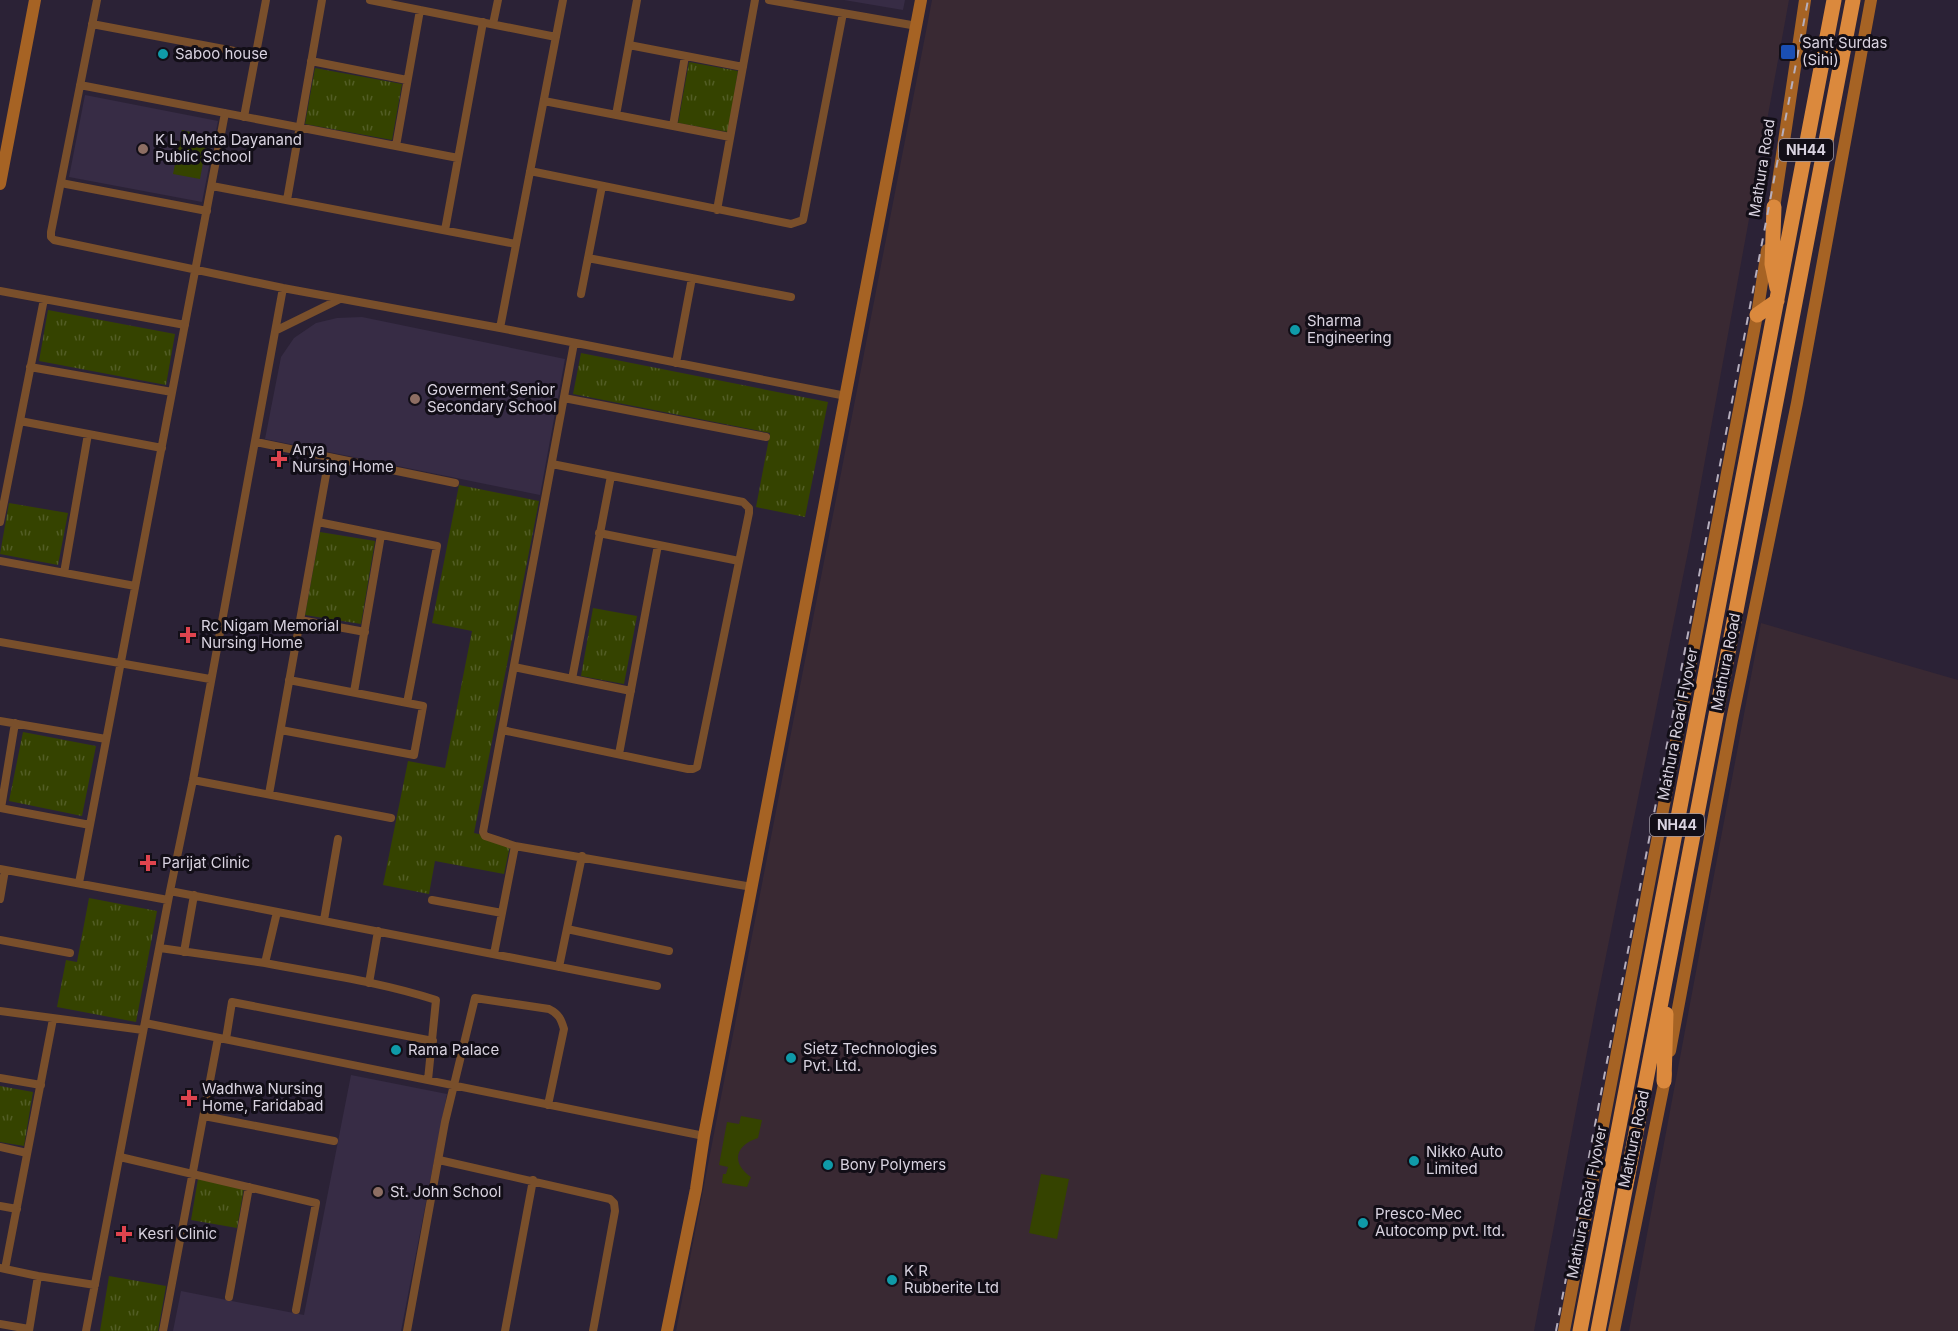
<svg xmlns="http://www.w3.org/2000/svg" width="1958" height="1331" viewBox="0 0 1958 1331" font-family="Inter,sans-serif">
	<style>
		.industrial { fill: #392933 }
		.built { fill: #372c45 }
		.green { fill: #354300 }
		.park { fill: url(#park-tufts) }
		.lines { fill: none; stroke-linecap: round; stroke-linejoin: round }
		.street { stroke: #794f2b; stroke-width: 8 }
		.secondary { stroke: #a66324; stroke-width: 12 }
		.highway { stroke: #db893d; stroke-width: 15 }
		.rail { stroke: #b6afbe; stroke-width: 2; stroke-dasharray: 8 8; stroke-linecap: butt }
		.transit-dot { fill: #1a4fb4; stroke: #120e17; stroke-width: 2 }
		.culture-dot { fill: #0f9aa8; stroke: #120e17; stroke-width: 2 }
		.education-dot { fill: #8d6e63; stroke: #120e17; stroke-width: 2 }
		.health-dot { fill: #e0444e; stroke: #120e17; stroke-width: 2 }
		.labels { text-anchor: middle; stroke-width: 6; stroke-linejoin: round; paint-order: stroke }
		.shield { fill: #120e17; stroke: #9d98a4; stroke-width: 1.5 }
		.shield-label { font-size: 14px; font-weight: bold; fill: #d9d3e0 }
		.poi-label { font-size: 15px; fill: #d9d3e0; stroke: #120e17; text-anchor: start }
		.street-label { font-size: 15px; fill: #d9d3e0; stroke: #120e17 }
	</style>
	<defs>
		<pattern id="park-tufts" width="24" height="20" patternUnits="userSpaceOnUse" patternTransform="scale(1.5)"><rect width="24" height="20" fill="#354300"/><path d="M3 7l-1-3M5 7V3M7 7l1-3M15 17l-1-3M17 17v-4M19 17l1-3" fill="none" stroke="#525d25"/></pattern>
	</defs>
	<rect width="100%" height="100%" fill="#2b2236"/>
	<path class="industrial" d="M932,0H1789L1691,537L1596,1005L1534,1331H676Z
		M1761,623L1958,680V1331H1629Z"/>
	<path class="built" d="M844,0H905L903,10Z
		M85,95L218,121L202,202L69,177Z
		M362,317L565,359L540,495L265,439L281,357L294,338L316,323L337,318Z
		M351,1075L447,1094L401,1331H173L181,1291L304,1315Z"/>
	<path class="green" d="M182,130L208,136L200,179L173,174Z
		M741,1116L762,1120L758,1138C736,1145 730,1162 751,1177L747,1187L722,1183L723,1174H726L728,1167L719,1165L727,1122L739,1124Z
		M1041,1174L1069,1179L1057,1239L1029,1233Z"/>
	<path class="park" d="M689,62L738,71L728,132L678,123Z
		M315,68L402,84L392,140L305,124Z
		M48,310L175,334L166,385L39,361Z
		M581,353L828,402L805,517L756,507L770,433L573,394Z
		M459,485L539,501L474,833L511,841L504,874L435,861L429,894L383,885L408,761L445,768L472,631L432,623Z
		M9,503L68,513L58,565L0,554Z
		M320,532L375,541L361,624L305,615Z
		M593,608L637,616L624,684L581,676Z
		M23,732L96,746L82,816L9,801Z
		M89,898L157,911L136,1022L57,1007L66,960L77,962Z
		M0,1086L33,1092L24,1146L0,1142Z
		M198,1179L244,1188L237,1228L191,1220Z
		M109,1276L166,1286L158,1331H100Z"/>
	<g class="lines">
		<path class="street" d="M97,0L51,232V237L54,240L283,288L500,328L846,396
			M370,0L556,37
			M769,0L917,26
			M92,24L256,55
			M493,24L498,0
			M629,45L743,67
			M311,61L407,80
			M80,85L458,158
			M544,101L730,137
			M616,115L637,0
			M244,117L266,0
			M673,126L685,56
			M396,146L420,10
			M530,171L791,224L803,220L804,215L843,13
			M61,183L207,211
			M212,186L516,244
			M287,200L322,0
			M717,210L755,0
			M445,230L483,22
			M588,258L791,297
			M0,291L185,325
			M581,294L602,186
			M500,328L563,0
			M277,330L340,299
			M574,343L483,832L485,836L515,846L752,887
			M676,363L692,278
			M30,367L172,392
			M564,398L766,437
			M20,421L162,448
			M256,442L455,483
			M0,522L44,299
			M318,522L437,546L407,703
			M599,533L739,561
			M0,561L135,586
			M64,573L88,434
			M300,620L365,632
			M0,642L210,679
			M514,667L631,691
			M572,679L611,476
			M354,692L381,535
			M0,721L106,739
			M281,730L414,755L423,706L289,680
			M502,730L688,769H693L697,767L749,513V508L743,502L552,464
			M619,754L658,545
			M193,780L391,818
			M269,794L329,458
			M0,808L90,825
			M1,808L15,723
			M0,869L168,900
			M79,883L225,113
			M170,891L657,986
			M0,899L5,870
			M432,900L502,913
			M277,912L265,963C322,974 381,982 436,1000L428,1080
			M324,920L338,839
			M567,929L669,951
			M0,940L70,953
			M160,948L265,963
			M184,952L194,895
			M494,954L515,846
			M559,967L582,856
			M369,983L378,931
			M0,1011L143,1030
			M145,1023L704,1136
			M226,1039L232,1002L433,1041
			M0,1078L41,1085
			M204,1116L334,1141
			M0,1147L27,1153
			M120,1157L316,1203L296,1310
			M439,1160L610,1199L614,1203L615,1211L593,1331
			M0,1206L17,1209
			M0,1268L38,1276L95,1285
			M5,1269L53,1019
			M229,1297L249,1187
			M0,1324L29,1329
			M29,1331L38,1276
			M86,1331L170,891L193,780L283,288
			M163,1331L218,1038
			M407,1331L445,1122L475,998L549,1009C559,1014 561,1019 564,1029L548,1105
			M505,1331L533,1180"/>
		<path class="secondary" d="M0,184L35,0
			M1773,215L1805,0
			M1670,1051L1732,720L1797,403L1871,0
			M667,1331L696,1189L704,1136L921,0
			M1564,1331L1757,315L1767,250
			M1614,1331L1666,1074"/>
		<path class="highway" d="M1774,207L1772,264L1777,288
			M1757,315L1777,301
			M1664,1081L1666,1014
			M1580,1331L1834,0
			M1598,1331L1853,0"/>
		<path class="rail" d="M1556,1331L1808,0"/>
	</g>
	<rect class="transit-dot" x="1780" y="44" width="16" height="16" rx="3"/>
	<g class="culture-dot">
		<circle cx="163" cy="54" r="6"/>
		<circle cx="1295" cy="330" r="6"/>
		<circle cx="396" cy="1050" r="6"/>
		<circle cx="791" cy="1058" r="6"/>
		<circle cx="1414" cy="1161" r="6"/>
		<circle cx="828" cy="1165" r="6"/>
		<circle cx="1363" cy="1223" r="6"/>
		<circle cx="892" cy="1280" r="6"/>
	</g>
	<g class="education-dot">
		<circle cx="143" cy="149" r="6"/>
		<circle cx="415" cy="399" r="6"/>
		<circle cx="378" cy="1192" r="6"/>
	</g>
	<g class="health-dot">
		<path d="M276 450h6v6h6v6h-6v6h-6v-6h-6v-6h6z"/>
		<path d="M185 626h6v6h6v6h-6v6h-6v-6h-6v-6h6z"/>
		<path d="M145 854h6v6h6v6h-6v6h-6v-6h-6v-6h6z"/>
		<path d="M186 1089h6v6h6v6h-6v6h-6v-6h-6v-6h6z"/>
		<path d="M121 1225h6v6h6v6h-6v6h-6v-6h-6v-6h6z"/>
	</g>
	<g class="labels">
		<g class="shield">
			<rect x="1779" y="139" width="54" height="22" rx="4.5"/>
			<rect x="1650" y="814" width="54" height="22" rx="4.5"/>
		</g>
		<g class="shield-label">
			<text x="1806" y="155">NH44</text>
			<text x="1677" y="830">NH44</text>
		</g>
		<g class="poi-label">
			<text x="1802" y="48">Sant Surdas<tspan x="1802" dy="17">(Sihi)</tspan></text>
			<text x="175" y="59">Saboo house</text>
			<text x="155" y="145">K L Mehta Dayanand<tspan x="155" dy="17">Public School</tspan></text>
			<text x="1307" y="326">Sharma<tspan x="1307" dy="17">Engineering</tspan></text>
			<text x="427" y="395">Goverment Senior<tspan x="427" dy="17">Secondary School</tspan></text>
			<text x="292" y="455">Arya<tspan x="292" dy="17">Nursing Home</tspan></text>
			<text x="201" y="631">Rc Nigam Memorial<tspan x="201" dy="17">Nursing Home</tspan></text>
			<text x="162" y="868">Parijat Clinic</text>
			<text x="803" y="1054">Sietz Technologies<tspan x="803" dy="17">Pvt. Ltd.</tspan></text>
			<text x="408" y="1055">Rama Palace</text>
			<text x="202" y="1094">Wadhwa Nursing<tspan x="202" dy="17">Home, Faridabad</tspan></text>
			<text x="1426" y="1157">Nikko Auto<tspan x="1426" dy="17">Limited</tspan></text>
			<text x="840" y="1170">Bony Polymers</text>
			<text x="390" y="1197">St. John School</text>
			<text x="1375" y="1219">Presco-Mec<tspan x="1375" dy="17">Autocomp pvt. ltd.</tspan></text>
			<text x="138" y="1239">Kesri Clinic</text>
			<text x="904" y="1276">K R<tspan x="904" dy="17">Rubberite Ltd</tspan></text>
		</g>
		<g class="street-label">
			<text transform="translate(1762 168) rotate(-81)" y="5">Mathura Road</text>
			<text transform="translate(1726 662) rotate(-79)" y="5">Mathura Road</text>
			<text transform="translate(1678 724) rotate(-79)" y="5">Mathura Road Flyover</text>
			<text transform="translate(1634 1139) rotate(-78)" y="5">Mathura Road</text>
			<text transform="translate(1587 1202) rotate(-79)" y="5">Mathura Road Flyover</text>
		</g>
	</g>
</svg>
